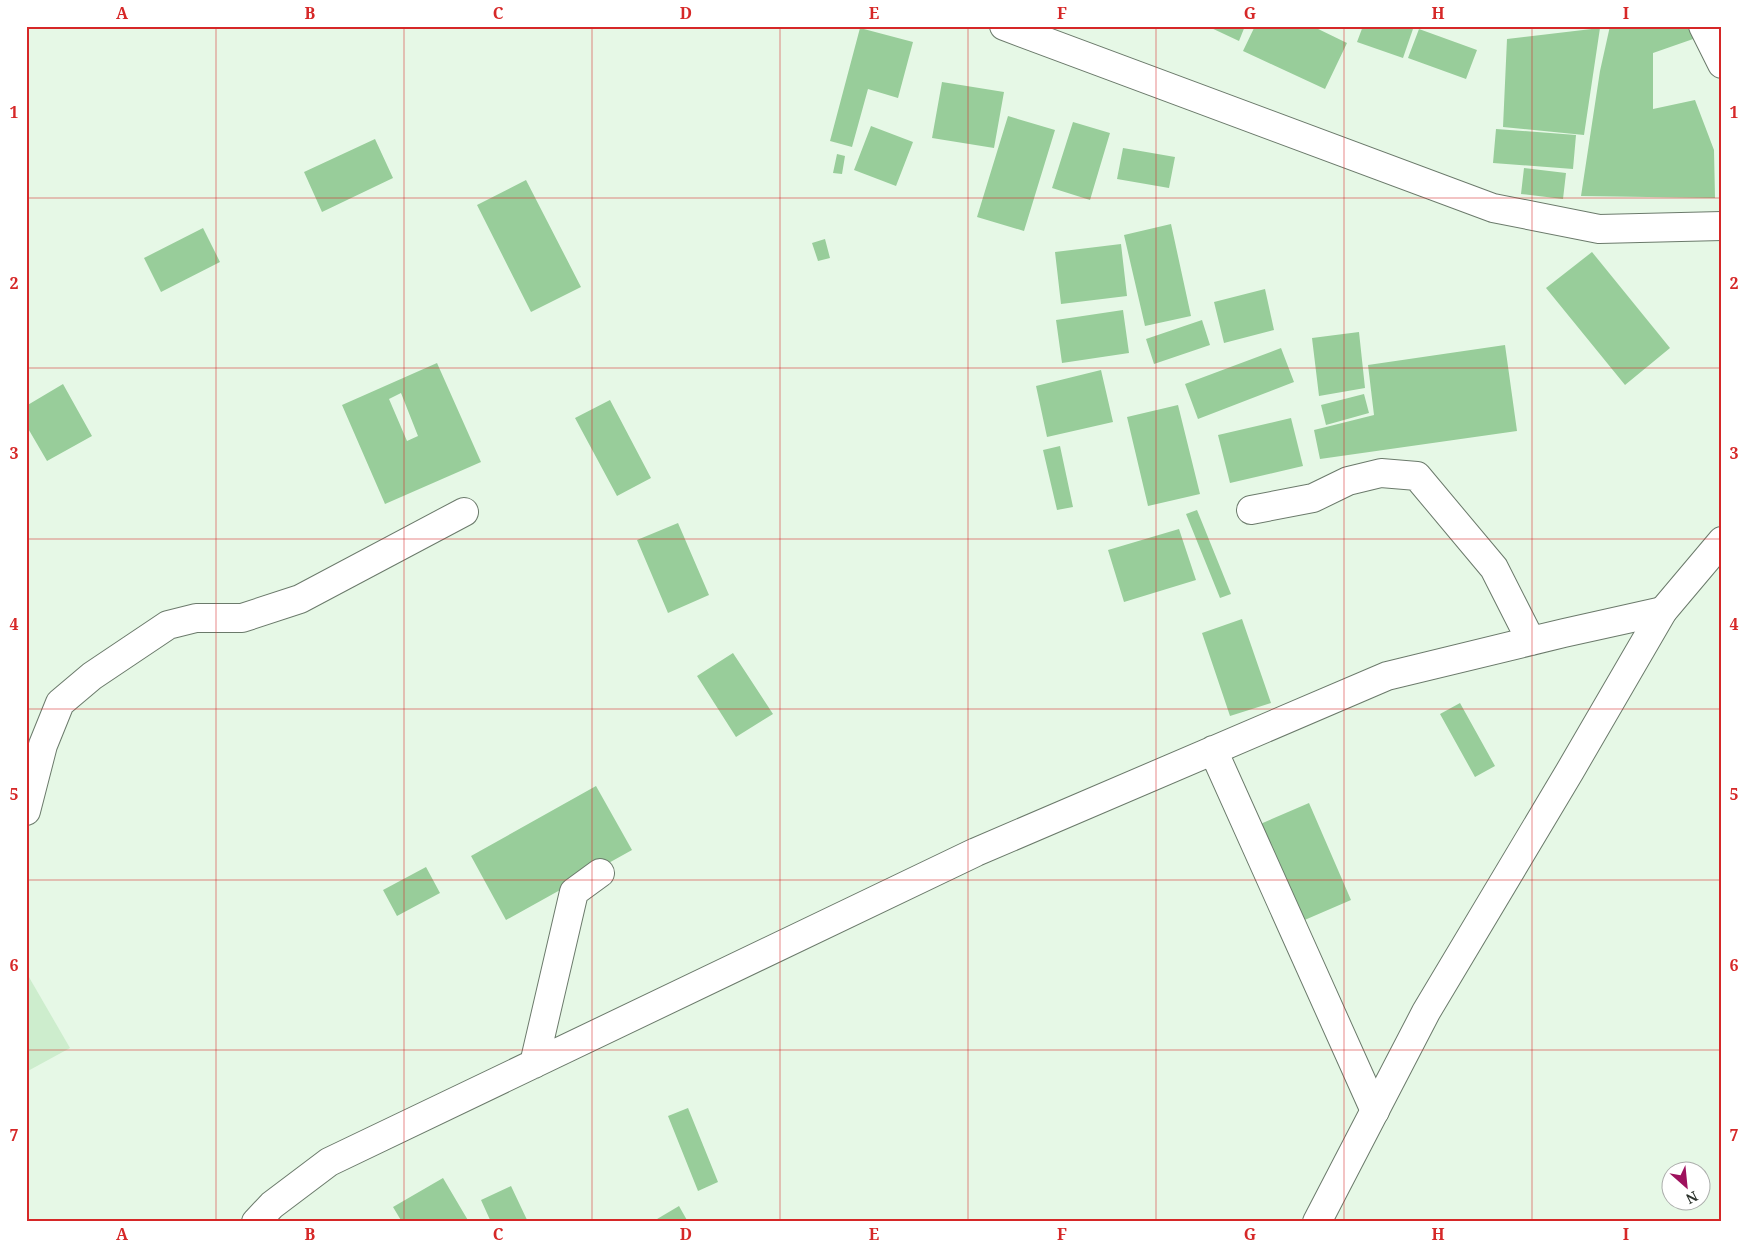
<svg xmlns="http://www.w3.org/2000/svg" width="1748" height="1248" viewBox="0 0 1748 1248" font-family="'Noto Serif',serif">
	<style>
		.green { fill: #cdedcd }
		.building { fill: #98cd9a; fill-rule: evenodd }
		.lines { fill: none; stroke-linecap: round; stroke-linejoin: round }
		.street-casing { stroke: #6b7a6b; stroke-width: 30 }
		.secondary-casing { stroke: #6b7a6b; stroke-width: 30 }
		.street { stroke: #fff; stroke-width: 28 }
		.secondary { stroke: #fff; stroke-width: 28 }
		.grid { fill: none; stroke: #d62828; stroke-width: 1; stroke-opacity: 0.55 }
		.neatline { fill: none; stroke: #d62828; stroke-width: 2 }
		.grid-label { font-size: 16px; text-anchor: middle; font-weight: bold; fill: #d62828 }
	</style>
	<rect width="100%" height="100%" fill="#e6f8e6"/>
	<path class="green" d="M26,972L70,1048L26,1072Z"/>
	<path class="building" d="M1207,26H1245L1239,41Z
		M1255,26H1312L1347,43L1325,89L1243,51Z
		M1363,26H1414L1403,58L1357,42Z
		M1610,26H1691L1696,38L1653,53V109L1695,100L1714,150L1715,198L1581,196L1600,71Z
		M860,28L913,42L898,98L868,89L852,147L830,141Z
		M1600,28L1584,135L1503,127L1507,39Z
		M1419,29L1477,50L1466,79L1408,58Z
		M942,82L1004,92L994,148L932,138Z
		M1008,116L1055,130L1024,231L977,217Z
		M1073,122L1110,133L1090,200L1052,188Z
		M871,126L913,142L896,186L854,170Z
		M1496,129L1576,135L1573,169L1493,163Z
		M375,139L393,178L322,212L304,172Z
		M1123,148L1175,157L1169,188L1117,179Z
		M837,154L845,156L842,174L833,173Z
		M1524,168L1566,173L1563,199L1521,194Z
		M526,180L581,287L531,312L477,205Z
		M1171,224L1191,316L1145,326L1124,235Z
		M203,228L220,262L161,292L144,258Z
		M825,239L830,258L818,261L812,243Z
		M1121,244L1127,296L1061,304L1055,252Z
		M1592,252L1670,348L1625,385L1546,288Z
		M1265,289L1274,330L1224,343L1214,302Z
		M1123,310L1129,353L1062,363L1056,320Z
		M1202,320L1210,345L1154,364L1146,339Z
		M1359,332L1365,388L1319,396L1312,338Z
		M1505,345L1517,431L1320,459L1314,430L1374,415L1368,365Z
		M1281,348L1294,382L1198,419L1185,384Z
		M437,363L481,462L385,504L342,405ZM401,393L418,436L407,441L389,399Z
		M1101,370L1113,422L1047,437L1036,386Z
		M63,384L92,436L47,461L26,425V406Z
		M1364,394L1369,413L1326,425L1321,405Z
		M610,400L651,478L617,496L575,418Z
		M1178,405L1200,494L1148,506L1127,417Z
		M1291,418L1303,466L1230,483L1218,435Z
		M1060,446L1073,507L1057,510L1043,450Z
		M1197,510L1231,594L1220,598L1186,514Z
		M678,523L709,595L668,613L637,540Z
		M1179,529L1196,580L1124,602L1108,550Z
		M1242,619L1271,703L1230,716L1202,633Z
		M733,653L773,714L736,737L697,676Z
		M1460,703L1495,766L1475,777L1440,714Z
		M596,786L632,850L506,920L471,856Z
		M1309,803L1351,900L1300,922L1258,825Z
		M426,867L440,893L397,916L383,890Z
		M688,1108L718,1182L698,1191L668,1116Z
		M443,1178L469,1222H402L393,1207Z
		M511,1186L528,1222H491L481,1200Z
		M679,1206L688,1222H652Z"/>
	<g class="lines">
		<g class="street-casing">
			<path id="street" d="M1004,26L1493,208L1599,229L1722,226
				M1703,26L1722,64
				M1251,510L1313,498L1348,481L1381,473L1417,476L1494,568L1531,641
				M1213,750L1375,1111
				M26,811L43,745L60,703L92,676L168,625L196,618H242L300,599L464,512
				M534,1064L574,892L600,873
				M256,1222L272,1205L329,1162L976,852L1387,676L1564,633L1663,611"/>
		</g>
		<g class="secondary-casing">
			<path id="secondary" d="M1317,1222L1426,1012L1570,771L1663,611L1722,541"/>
		</g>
		<use href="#street" class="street"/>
		<use href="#secondary" class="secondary"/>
	</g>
	<path class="grid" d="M216,26V1222M404,26V1222M592,26V1222M780,26V1222M968,26V1222M1156,26V1222M1344,26V1222M1532,26V1222M26,198H1722M26,368H1722M26,539H1722M26,709H1722M26,880H1722M26,1050H1722"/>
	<rect width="1748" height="1248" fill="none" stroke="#ffffff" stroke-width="55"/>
	<g transform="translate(1686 1186) rotate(153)"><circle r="24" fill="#ffffff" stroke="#abadab"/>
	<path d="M0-4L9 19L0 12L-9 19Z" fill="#9e115d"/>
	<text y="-8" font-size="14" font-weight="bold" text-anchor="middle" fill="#2c332c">N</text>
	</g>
	<rect x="28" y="28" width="1692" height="1192" class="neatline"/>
	<g class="grid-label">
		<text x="122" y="19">A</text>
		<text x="310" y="19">B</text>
		<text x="498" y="19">C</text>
		<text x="686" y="19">D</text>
		<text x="874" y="19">E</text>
		<text x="1062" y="19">F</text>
		<text x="1250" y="19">G</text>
		<text x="1438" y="19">H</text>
		<text x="1626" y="19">I</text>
		<text x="14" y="118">1</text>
		<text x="1734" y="118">1</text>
		<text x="14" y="289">2</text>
		<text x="1734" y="289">2</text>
		<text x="14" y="459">3</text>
		<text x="1734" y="459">3</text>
		<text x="14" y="630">4</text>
		<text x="1734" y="630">4</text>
		<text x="14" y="800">5</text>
		<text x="1734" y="800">5</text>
		<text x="14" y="971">6</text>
		<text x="1734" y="971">6</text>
		<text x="14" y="1141">7</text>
		<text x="1734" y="1141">7</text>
		<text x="122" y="1240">A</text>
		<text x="310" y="1240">B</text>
		<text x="498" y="1240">C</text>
		<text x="686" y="1240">D</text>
		<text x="874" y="1240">E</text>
		<text x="1062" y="1240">F</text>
		<text x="1250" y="1240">G</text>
		<text x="1438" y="1240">H</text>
		<text x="1626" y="1240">I</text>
	</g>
</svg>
